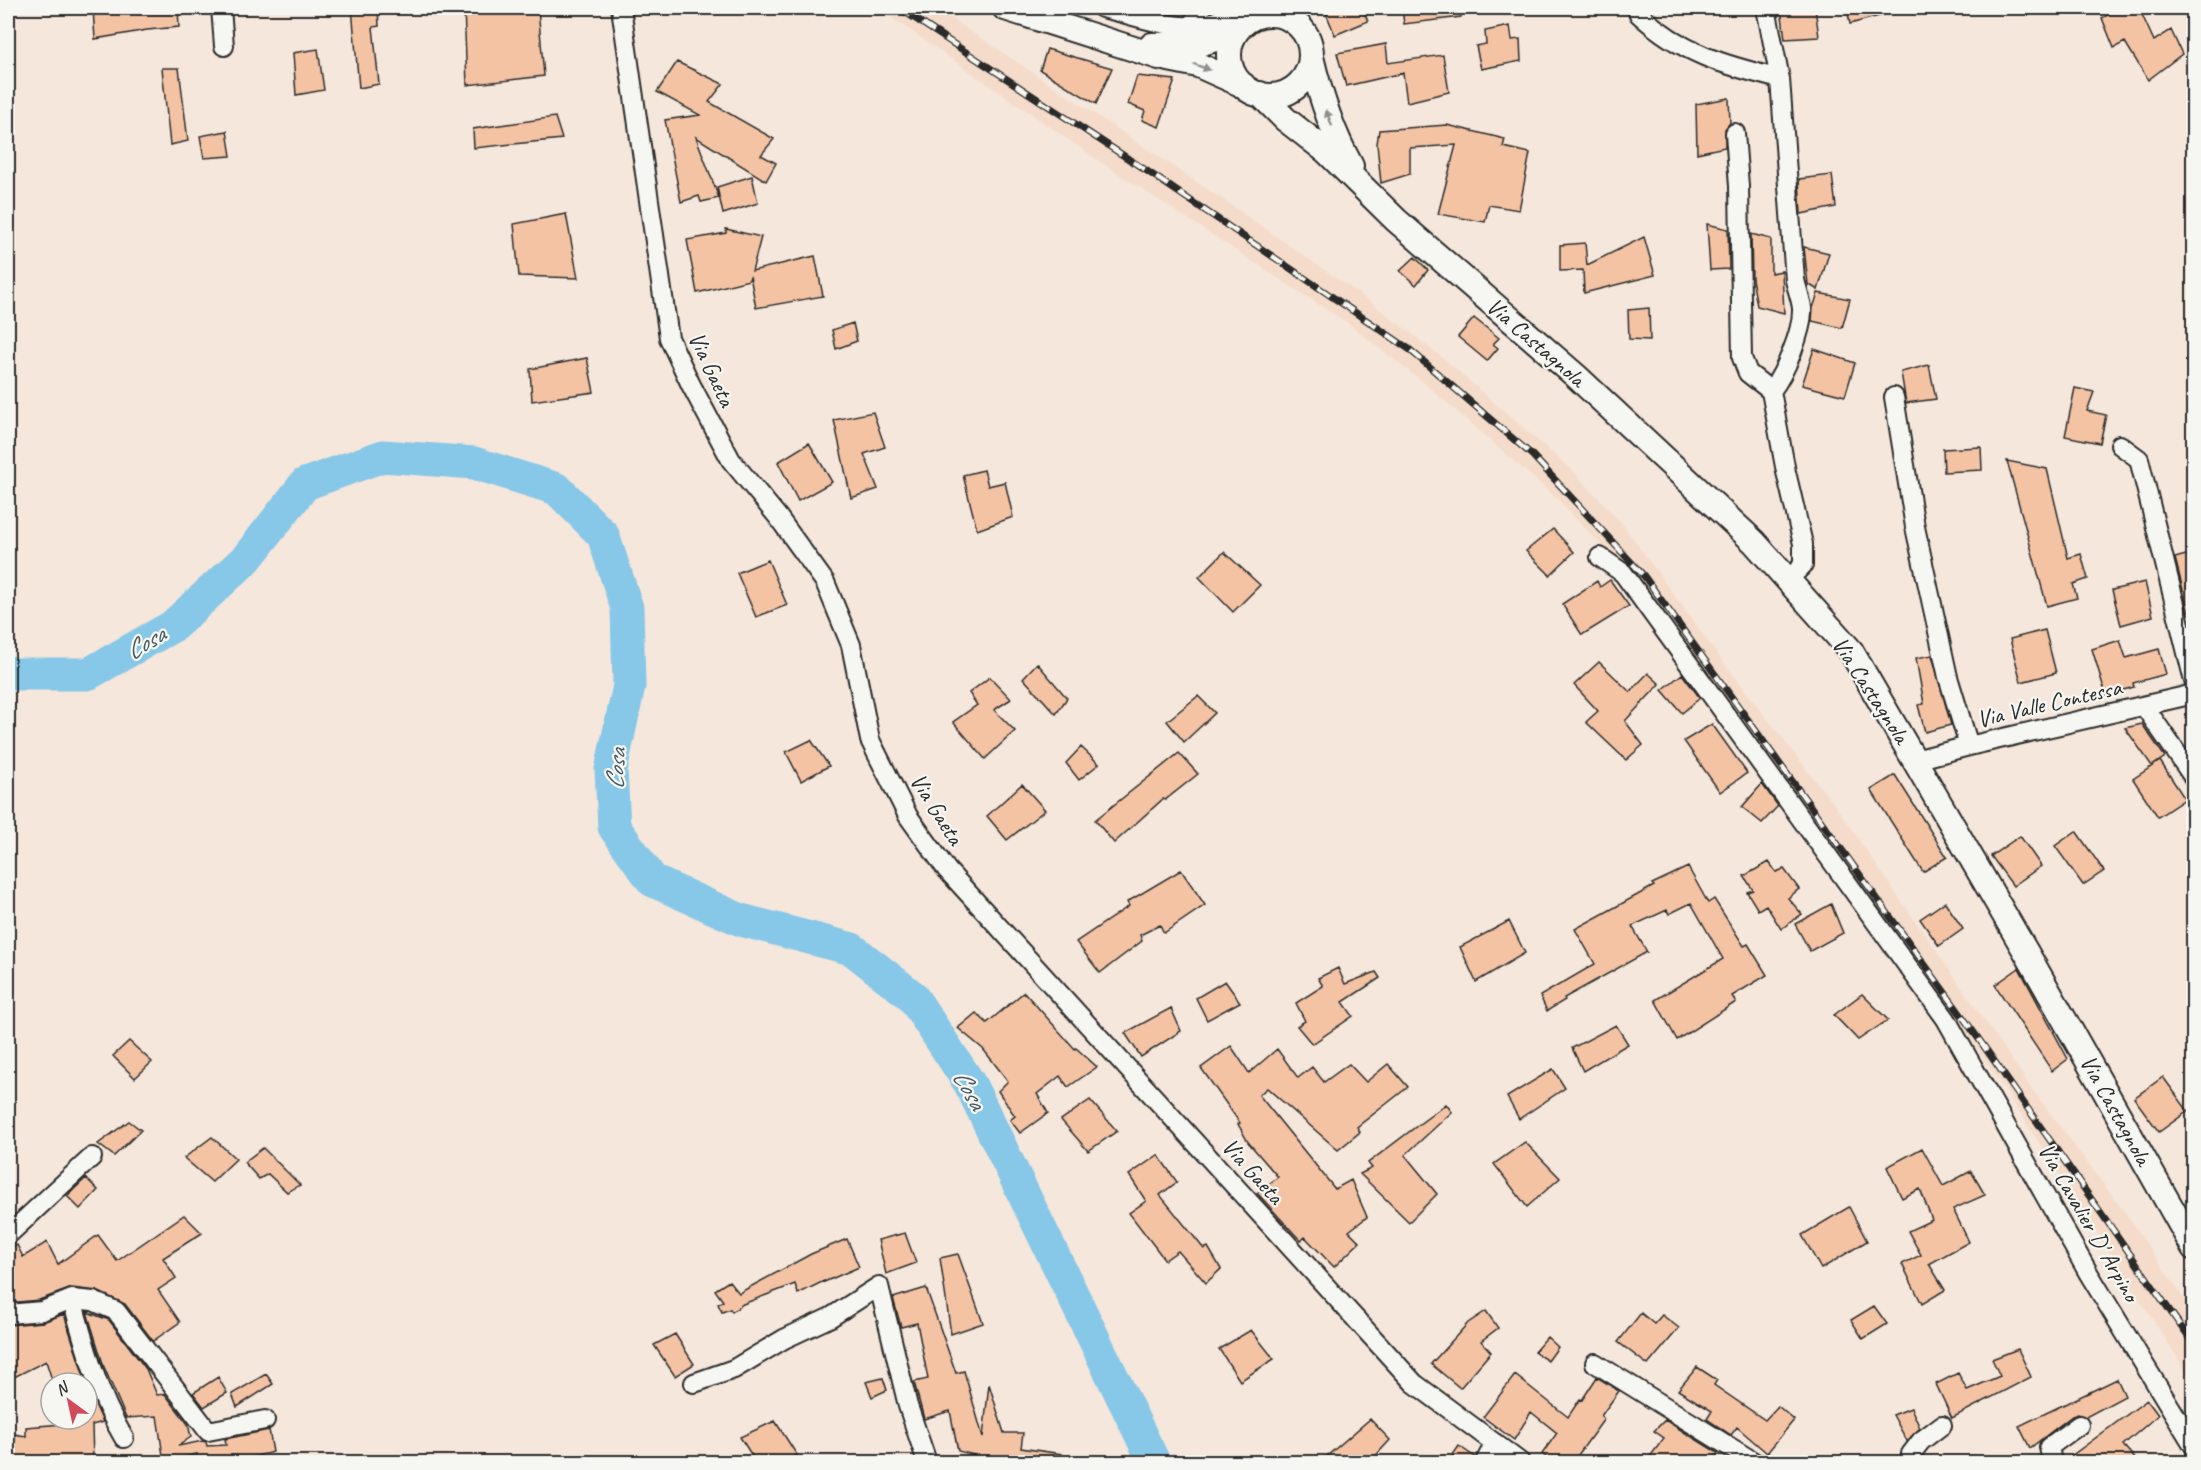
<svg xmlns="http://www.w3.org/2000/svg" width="2201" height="1470" viewBox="0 0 2201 1470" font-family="Caveat,sans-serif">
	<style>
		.built { fill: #f5dcca }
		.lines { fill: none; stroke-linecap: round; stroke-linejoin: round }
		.river { stroke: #87c7e7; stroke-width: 33 }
		.building { fill: #f4c3a4; stroke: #2b2b2b; stroke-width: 1.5 }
		.minor-casing { stroke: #2b2b2b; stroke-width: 22 }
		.major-casing { stroke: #2b2b2b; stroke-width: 28 }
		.minor { stroke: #f6f6f2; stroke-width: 18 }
		.major { stroke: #f6f6f2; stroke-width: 24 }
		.rail-casing { stroke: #2b2b2b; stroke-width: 7 }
		.rail { stroke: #f6f6f2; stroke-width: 4.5; stroke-dasharray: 14; stroke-linecap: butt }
		.oneway { fill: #90908e }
		.labels { text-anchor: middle; stroke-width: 4.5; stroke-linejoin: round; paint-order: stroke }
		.street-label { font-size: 24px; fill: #2b2b2b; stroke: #f6f6f2 }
		.water-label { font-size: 26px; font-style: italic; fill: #475a63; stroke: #f6f6f2 }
	</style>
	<rect width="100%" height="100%" fill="#f5e7db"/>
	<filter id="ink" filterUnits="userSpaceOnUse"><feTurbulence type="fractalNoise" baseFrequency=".0167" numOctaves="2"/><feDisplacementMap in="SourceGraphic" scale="12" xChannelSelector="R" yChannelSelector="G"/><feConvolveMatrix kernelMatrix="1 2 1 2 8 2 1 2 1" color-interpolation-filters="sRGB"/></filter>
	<g filter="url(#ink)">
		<path class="built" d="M878,8H936L1234,207L1368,300L1444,359L1573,471L1621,522L1714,650L1839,811L2032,1089L2132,1222L2193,1312V1382L1994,1073L1892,929L1618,562L1551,493L1424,383L1350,325L1105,165Z"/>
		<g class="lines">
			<path class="river" d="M8,672L12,674H88L173,626L247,558L305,484L383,456L474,463L557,489L603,535L627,608L629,686L611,770L614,827L653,881L741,920L852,949L912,996L970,1084L1154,1462"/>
		</g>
		<path class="building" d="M111,8H178L179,27L147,30L95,39L93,9Z
			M352,8H378L379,26L373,27L379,84L359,88Z
			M464,8H538L544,76L467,85Z
			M1324,8H1362L1368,21L1335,35Z
			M1402,8H1460L1461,17L1404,24Z
			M1781,8H1815L1819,37L1785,39Z
			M1847,8H1893L1894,12L1850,24Z
			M2120,8H2139L2154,41L2171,30L2182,54L2148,80L2125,42L2114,48L2102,18Z
			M1510,26L1512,40L1520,39L1521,61L1481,69L1476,46L1486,44L1485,31Z
			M1386,44L1388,63L1443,55L1449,92L1407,102L1403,73L1346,86L1337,53Z
			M318,49L324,90L296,95L293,53Z
			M1047,49L1112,68L1096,104L1040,70Z
			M677,62L723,84L709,102L774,139L761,155L776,163L766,181L696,137L719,198L701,202L699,196L681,202L665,120L700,115L657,92Z
			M162,68H179L188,141L170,145Z
			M1137,76L1175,80L1159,127L1142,120L1145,111L1128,104Z
			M1729,98L1730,123L1725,129V147L1697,153L1696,104Z
			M555,117L562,139L474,148L473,129Z
			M1447,125L1505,139L1503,147L1530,153L1519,210L1489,205L1485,222L1438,214L1456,145L1410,148V174L1381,183L1377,144L1379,130Z
			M227,131L231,156L204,158L200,136Z
			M1832,175L1836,207L1801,214L1799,179Z
			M752,176L758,203L723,214L717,187Z
			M566,214L578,278L519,276L514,224Z
			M1707,224L1728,229L1729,269L1710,270Z
			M726,229L761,237L752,271L815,256L823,296L756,308L750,276L749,280L697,293L687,240L726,233Z
			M1751,234L1771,239V273L1782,271L1784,313L1757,306L1752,279Z
			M1644,237L1655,275L1584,293L1583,270L1560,271V245L1585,243L1587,265Z
			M1804,247L1829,253L1818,290L1808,284Z
			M1415,257L1428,270L1416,285L1400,271Z
			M1818,293L1850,299L1842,328L1812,321L1813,308Z
			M1649,308L1650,340L1629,339L1628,310Z
			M1474,318L1499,338L1493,344L1498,348L1487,361L1458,337Z
			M853,323L857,341L836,349L832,330Z
			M1814,349L1855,363L1845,396L1802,385Z
			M587,358L594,392L532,401L530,369Z
			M1929,365L1936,399L1906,403L1901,372Z
			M2075,388L2094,392L2087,411L2106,415L2100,443L2065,436Z
			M873,412L885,447L864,454L878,489L851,498L834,420Z
			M809,443L832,482L798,501L778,462Z
			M1981,447L1982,470L1944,472L1943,449Z
			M2007,461L2047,469L2068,558L2081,554L2088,579L2073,584L2077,598L2047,606Z
			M984,470L988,486L1005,482L1013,517L977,530L963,475Z
			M1553,529L1574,552L1550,575L1526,551Z
			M1224,552L1260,585L1233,612L1199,577Z
			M2193,553V614H2189L2175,558Z
			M768,560L787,605L756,617L737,573Z
			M1610,580L1629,606L1582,635L1562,604L1597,581L1600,587Z
			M2145,582L2153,616L2121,625L2112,590Z
			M2045,630L2056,673L2021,682L2010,639Z
			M2120,640L2126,658L2159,649L2166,674L2133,683L2134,687L2106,695L2092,649Z
			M1932,655L1951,725L1925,732L1918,705L1924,704L1916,658Z
			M1599,662L1630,692L1648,673L1660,684L1625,721L1643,745L1626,760L1586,722L1598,711L1574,685Z
			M1037,663L1067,698L1056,714L1023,678Z
			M1682,674L1700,698L1682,713L1662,690Z
			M990,677L1011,699L994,710L1015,731L985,759L953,722L977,705L969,693Z
			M1198,696L1215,713L1184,742L1167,721Z
			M1712,724L1747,773L1720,792L1684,741Z
			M2142,724L2165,757L2152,766L2125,728Z
			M811,740L829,766L801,781L786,752Z
			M1081,747L1099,764L1079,780L1066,763Z
			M1179,753L1198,774L1165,800L1163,799L1114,843L1095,820Z
			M2160,761L2185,799L2158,817L2133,779Z
			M1895,775L1947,857L1923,872L1871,790Z
			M1022,784L1045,810L1007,840L987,816Z
			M1762,784L1778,806L1762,823L1742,807Z
			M2076,831L2104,871L2083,885L2055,846Z
			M2020,836L2041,866L2013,886L1991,856Z
			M1769,862L1776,872L1784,869L1799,889L1788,898L1802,914L1781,929L1766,905L1758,910L1747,892L1753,890L1744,876Z
			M1688,867L1708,903L1714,899L1744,946L1748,944L1767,975L1732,996L1736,1002L1677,1040L1655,1000L1723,959L1691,903L1669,914L1667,910L1632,926L1647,952L1564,998L1565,1000L1547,1011L1540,996L1595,964L1575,929L1654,886L1652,884Z
			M1181,870L1205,905L1164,933L1160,925L1140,935L1142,941L1100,973L1076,942L1129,906L1127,902Z
			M1945,902L1963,929L1939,946L1920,919Z
			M1831,904L1843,933L1810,951L1795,924Z
			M1509,921L1525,953L1476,982L1460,947Z
			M1338,968L1345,984L1376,972L1380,978L1343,1002L1353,1016L1312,1044L1297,1026L1305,1021L1296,1003L1323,986L1318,978Z
			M2019,968L2068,1059L2052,1071L1995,985Z
			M1225,981L1240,1002L1207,1020L1196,998Z
			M1024,992L1075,1049L1076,1048L1097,1067L1068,1087L1060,1076L1037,1094L1048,1113L1020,1133L1010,1120L1015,1116L998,1091L1008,1081L983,1049L958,1028L976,1013L987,1023Z
			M1862,994L1888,1020L1858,1040L1834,1015Z
			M1171,1008L1181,1031L1141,1057L1125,1033Z
			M1616,1025L1628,1044L1583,1071L1572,1048Z
			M129,1041L152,1062L135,1078L113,1056Z
			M1231,1046L1249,1073L1277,1049L1298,1078L1312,1067L1324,1082L1349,1064L1366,1082L1388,1064L1408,1087L1357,1127L1360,1132L1338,1150L1267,1088L1259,1095L1335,1189L1351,1180L1367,1217L1349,1231L1360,1242L1334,1267L1305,1237L1301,1241L1257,1193L1278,1177L1248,1142L1238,1124L1240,1123L1201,1068Z
			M1553,1069L1565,1088L1519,1119L1507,1097Z
			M2163,1077L2188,1111L2159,1132L2134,1098Z
			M1090,1100L1117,1131L1088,1151L1061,1120Z
			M1446,1104L1452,1112L1405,1155L1437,1194L1409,1222L1360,1174L1372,1168L1368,1163Z
			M129,1121L141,1130L114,1156L98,1144Z
			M212,1137L236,1159L212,1182L184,1158Z
			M1525,1142L1560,1178L1527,1207L1494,1164Z
			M263,1148L300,1185L287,1192L268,1174L259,1179L244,1162Z
			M1922,1148L1943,1186L1971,1171L1985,1195L1953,1209L1969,1242L1929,1264L1945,1290L1922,1304L1902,1264L1921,1255L1908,1231L1932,1220L1920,1189L1902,1198L1887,1167Z
			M1158,1155L1177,1182L1160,1195L1204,1249L1208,1247L1221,1269L1206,1283L1178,1251L1165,1260L1129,1213L1146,1201L1129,1175Z
			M86,1178L98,1190L80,1209L67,1196Z
			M1849,1207L1867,1241L1821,1269L1802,1235Z
			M184,1215L202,1233L163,1258L176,1278L158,1290L180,1322L153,1341L125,1304L97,1291L72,1288L39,1300L8,1303V1251L17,1245L23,1257L47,1242L58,1264L98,1235L117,1261Z
			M905,1233L916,1263L886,1274L878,1240Z
			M847,1239L859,1267L824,1282V1281L798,1294L795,1284L743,1304L732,1312L730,1309L722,1312L718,1304L723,1301L715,1290L729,1281L739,1293L811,1254Z
			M958,1254L983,1323L951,1334L940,1258Z
			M926,1288L956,1373L964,1371L983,1437L989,1384L1004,1433H1023L1021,1448L1062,1454L1061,1462H990V1459L958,1451L950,1411L924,1419L914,1382L928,1379L917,1323L901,1327L893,1298Z
			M1874,1306L1887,1324L1863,1339L1851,1320Z
			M1486,1311L1498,1328L1481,1341L1491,1352L1460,1388L1431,1364L1468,1323Z
			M87,1312L109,1320L146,1369L157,1395L165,1394L188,1424L191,1437L178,1446L203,1441L206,1442L207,1446L226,1445L225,1439L269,1430L273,1452L233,1462H228V1461L197,1462V1454L164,1462L157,1416L126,1418L104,1367Z
			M1641,1313L1654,1324L1662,1315L1679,1328L1648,1365L1618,1342Z
			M64,1314L86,1383H53L46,1361L8,1380V1325L43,1322Z
			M1251,1330L1274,1359L1240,1381L1219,1349Z
			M675,1334L694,1364L675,1376L654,1345Z
			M1547,1337L1558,1347L1548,1361L1534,1352Z
			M2018,1349L2031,1377L1952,1418L1936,1384L1958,1373L1967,1390L2000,1376L1992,1359Z
			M1697,1367L1717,1380L1714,1385L1765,1420L1778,1406L1794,1420L1767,1453L1737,1427L1731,1435L1707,1419L1712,1411L1678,1390Z
			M266,1374L273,1384L237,1407L232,1394Z
			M1515,1375L1568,1417L1580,1399L1582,1400L1597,1377L1619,1391L1601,1416L1604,1419L1573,1462H1553L1542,1454L1557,1433L1531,1412L1514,1440L1483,1417Z
			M218,1377L227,1393L204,1407L193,1393Z
			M883,1378L887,1390L872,1397L866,1382Z
			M2117,1379L2125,1396L2086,1417L2078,1414L2072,1416L2030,1448L2019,1426Z
			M87,1386L103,1422L92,1425L93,1462H48V1461L8,1462V1433L26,1436V1427L75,1423L74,1419H87Z
			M2147,1400L2158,1415L2123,1445L2138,1462H2063Z
			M1911,1408L1920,1428L1907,1441L1893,1415Z
			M1370,1419L1390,1440L1370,1462H1320Z
			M1665,1420L1718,1453L1710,1462H1646L1664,1438L1654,1431Z
			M775,1421L797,1455L785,1462H756L740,1437Z
			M1459,1446L1475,1457L1474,1462H1448Z"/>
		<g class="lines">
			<g class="minor-casing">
				<path id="minor" d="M221,8L224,46
					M621,8L669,338L691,385L731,460L778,517L825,582L851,645L870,740L908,816L947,870L1414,1383L1520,1462
					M1102,8C1146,17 1199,44 1235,8
					M1285,8L1296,22
					M1637,8L1639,14C1682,54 1724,65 1780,79
					M1766,8L1780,79L1795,280C1797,289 1801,299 1802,308C1803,331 1785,373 1771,391L1786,472L1803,544V565L1788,580
					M1251,18L1256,8
					M1191,27L1201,8
					M1735,133L1739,186L1742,358L1748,373L1771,391
					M1894,397L1915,527L1948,677L1969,746
					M2120,445L2139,459L2194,681
					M1600,557L1623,573L1946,1019L2089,1274L2194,1446
					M2144,706L2194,778
					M1915,760L1969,746L2194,694
					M8,1235L92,1157
					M72,1299L93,1301L116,1311L208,1431L265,1420
					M8,1314L42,1311L72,1299C85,1347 98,1395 124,1438
					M1595,1363L1754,1462
					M694,1383L734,1369L784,1339L831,1317L879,1286L908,1406L927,1462
					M1485,1462L1495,1443
					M1914,1462L1911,1454L1921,1441L1942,1425
					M2052,1462L2049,1447L2079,1425"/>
			</g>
			<g class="major-casing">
				<path id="major" d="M1005,8L1159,57L1198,65L1243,85
					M1229 55a41 41 0 1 1 82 0a41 41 0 1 1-82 0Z
					M1152,45L1199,44L1235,33
					M1311,57C1320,95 1332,132 1351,166
					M1260,94L1285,119L1326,151L1396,220L1576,376L1754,542L1851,651L2026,952L2194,1248"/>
			</g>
			<use href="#minor" class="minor"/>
			<use href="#major" class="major"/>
			<g class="rail-casing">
				<path id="rail" d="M899,8L1147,171L1409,349L1532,455L1644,576L1983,1045L2194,1345"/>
			</g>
			<use href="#rail" class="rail"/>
		</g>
		<defs><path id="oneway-solid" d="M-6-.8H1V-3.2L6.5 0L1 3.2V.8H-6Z" transform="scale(1.5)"/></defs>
		<g class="oneway">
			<use href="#oneway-solid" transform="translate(1202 67) rotate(20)"/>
			<use href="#oneway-solid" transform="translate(1329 118) rotate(-110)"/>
		</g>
	</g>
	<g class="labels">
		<g class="street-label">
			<text transform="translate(1536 342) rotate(41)" y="8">Via Castagnola</text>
			<text transform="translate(712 369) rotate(65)" y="8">Via Gaeta</text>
			<text transform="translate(1871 690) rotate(57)" y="8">Via Castagnola</text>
			<text transform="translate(2049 703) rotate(-13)" y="8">Via Valle Contessa</text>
			<text transform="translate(937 809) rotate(58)" y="8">Via Gaeta</text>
			<text transform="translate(2116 1110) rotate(61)" y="8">Via Castagnola</text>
			<text transform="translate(1253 1171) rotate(48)" y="8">Via Gaeta</text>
			<text transform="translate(2089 1222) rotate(60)" y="8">Via Cavalier D' Arpino</text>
		</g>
		<g class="water-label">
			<text transform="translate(145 642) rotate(-30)" y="9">Cosa</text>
			<text transform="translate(615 769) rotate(-85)" y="9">Cosa</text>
			<text transform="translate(970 1089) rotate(61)" y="9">Cosa</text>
		</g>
	</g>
	<rect width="2201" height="1470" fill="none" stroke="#f6f6f2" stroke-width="30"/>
	<rect x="15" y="15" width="2171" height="1440" fill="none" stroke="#2b2b2b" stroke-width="2" filter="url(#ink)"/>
	<g transform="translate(69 1401) rotate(327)"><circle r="28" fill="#f6f6f2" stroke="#a5a5a2" stroke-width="1.5"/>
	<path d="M0-4.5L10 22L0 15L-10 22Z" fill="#d1495b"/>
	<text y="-9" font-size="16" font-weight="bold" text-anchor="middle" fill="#2b2b2b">N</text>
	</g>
</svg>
